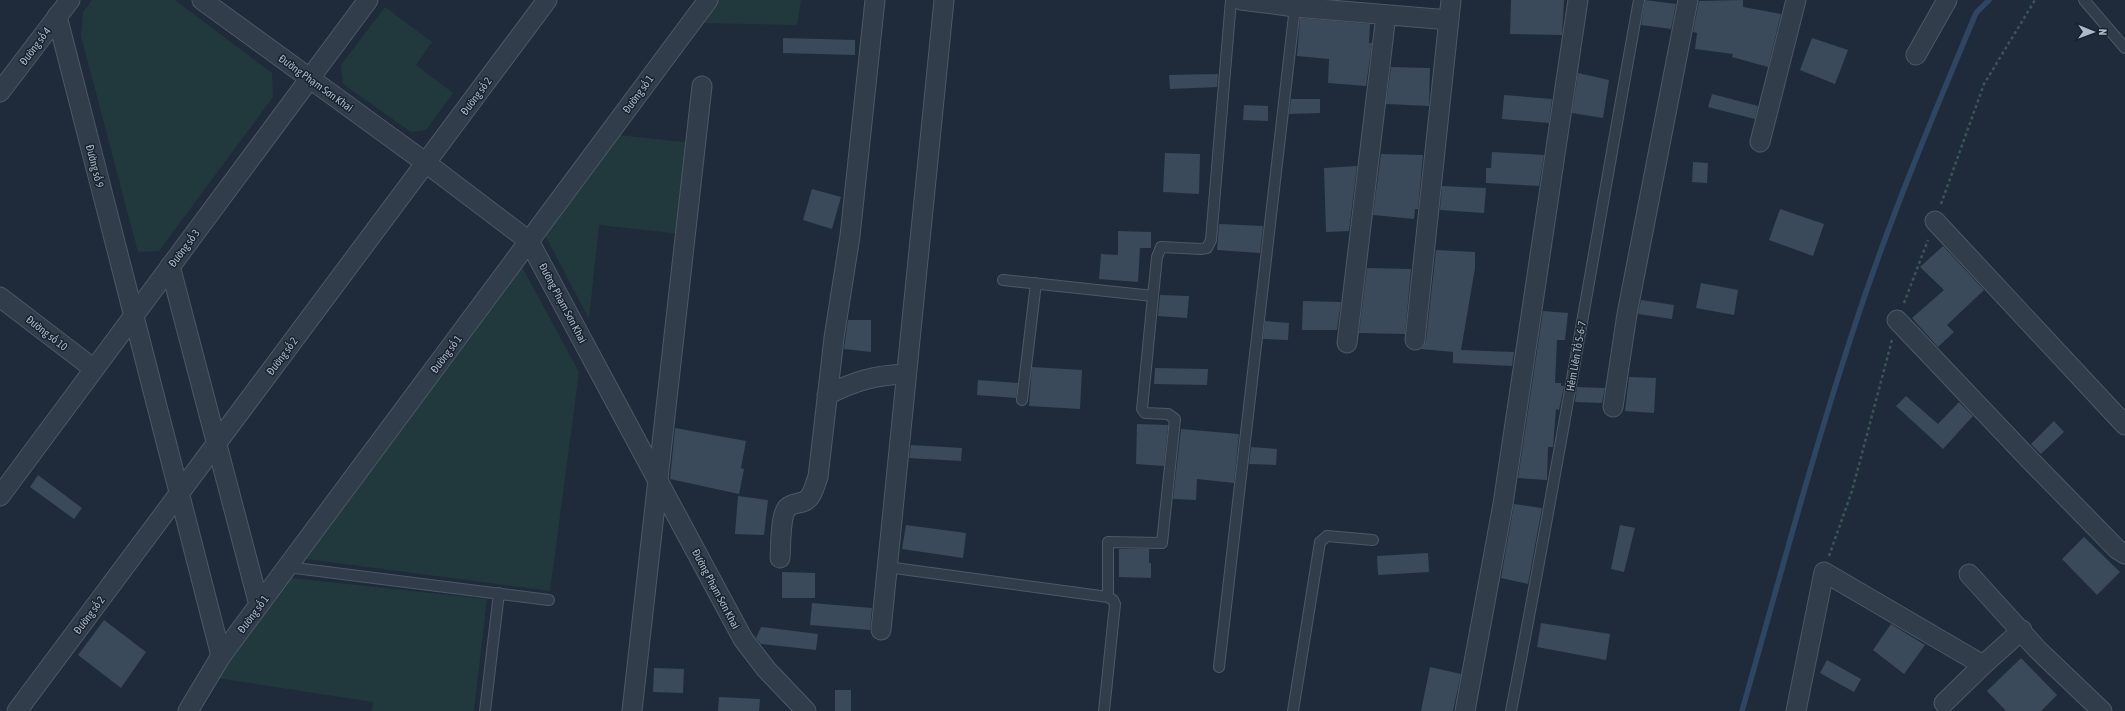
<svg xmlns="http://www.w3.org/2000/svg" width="2125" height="711" viewBox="0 0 2125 711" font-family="'Asap Condensed',sans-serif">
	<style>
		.green { fill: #21393c }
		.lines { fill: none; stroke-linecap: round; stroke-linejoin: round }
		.stream { stroke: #2e4662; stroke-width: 5.5 }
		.building { fill: #3a4a5b }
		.lane-casing { stroke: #4d5866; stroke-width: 12 }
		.street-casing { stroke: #4d5866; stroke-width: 21 }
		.path { stroke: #3b5556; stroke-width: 2.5; stroke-dasharray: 3 3; stroke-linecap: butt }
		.lane { stroke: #323d4b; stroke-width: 10 }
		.street { stroke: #323d4b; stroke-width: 19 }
		.labels { text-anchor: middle; stroke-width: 3; stroke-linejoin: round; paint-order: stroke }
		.street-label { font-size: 11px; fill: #adb8c8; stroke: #18222f }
	</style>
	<rect width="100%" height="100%" fill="#1f2b3b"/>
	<path class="green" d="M92,0H175L272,73L273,97L159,251L138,252L81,36L83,12Z
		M718,0H801L797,25L701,23Z
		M385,7L432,42L416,65L453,93L426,130L411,132L343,84L341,65Z
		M618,135L692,143L681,234L599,225L589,319L545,235Z
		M522,267L579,372L550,591L306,559Z
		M292,578L487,599L474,711H372L373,702L217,678Z"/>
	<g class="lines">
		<path class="stream" d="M1742,711C1778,584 1812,456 1853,331C1888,223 1932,118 1976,13L1989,0"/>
	</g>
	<path class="building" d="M1511,0H1564L1562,35L1510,34Z
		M1645,0L1676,4L1671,29L1641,25Z
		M1743,0V7L1781,14L1768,67L1732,57L1733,54L1695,49L1697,33L1693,32L1699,1Z
		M1300,18L1370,24L1369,43H1372L1366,86L1328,83L1329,59L1297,56Z
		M783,38L855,40V55L783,53Z
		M1812,38L1848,50L1835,84L1800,70Z
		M1391,67L1430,68L1429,106L1386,104Z
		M1578,73L1609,80L1603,118L1572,113Z
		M1218,74L1217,87L1170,89L1169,75Z
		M1712,94L1758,106L1755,119L1708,107Z
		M1504,95L1552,99L1549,123L1502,119Z
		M1291,99H1320V113L1289,114Z
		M1244,105L1268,106V121L1243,120Z
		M1492,152L1544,155L1539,186L1486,183V168H1491Z
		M1165,153L1200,154L1199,194L1163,192Z
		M1381,154L1423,155L1418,209H1415L1414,219L1373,215Z
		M1693,162L1708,163L1707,183L1692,182Z
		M1357,166L1349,231L1326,232L1324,168Z
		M1442,186L1486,188L1484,213L1440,210Z
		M812,189L841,197L832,229L803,220Z
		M1780,209L1824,224L1813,256L1769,240Z
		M1219,224L1263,226L1260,253L1217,250Z
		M1118,231L1151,232V248H1140L1138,282L1099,279L1101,254L1118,255Z
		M1943,246L1984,290L1947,325L1954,332L1938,347L1912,318L1944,290L1920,267Z
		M1436,250L1475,252V268L1461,350L1514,352L1512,366L1453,363V352L1421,349L1426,341Z
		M1367,268L1411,269L1405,334L1359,333Z
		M1701,283L1738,290L1734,315L1696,308Z
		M1160,295L1189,296L1187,318L1158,316Z
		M1641,300L1674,305L1672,319L1638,314Z
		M1303,301L1341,302L1337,330H1302Z
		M1543,311L1568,313L1565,340H1557L1555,383H1561V386H1564L1559,410L1556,409L1553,447H1548L1547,480L1518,478Z
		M848,320H871V352L844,349Z
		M1265,321L1289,323L1288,340L1263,339Z
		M1032,367L1082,370L1080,409L1029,406Z
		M1155,368L1208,369L1207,385L1154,384Z
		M1629,377L1656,378L1654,413L1625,411Z
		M978,380L1018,383L1016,398L977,395Z
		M1577,387L1605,388L1602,403L1575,402Z
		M1906,396L1938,424L1959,402L1973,416L1943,449L1896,406Z
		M2054,421L2064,432L2041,454L2031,444Z
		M1137,424L1168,425L1164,466L1136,464Z
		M675,428L746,441L741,468L744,469L739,494L670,479Z
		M1181,429L1239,434L1234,483L1197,479L1196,500L1173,499Z
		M911,445L962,448L961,461L909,458Z
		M1251,447L1277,449L1276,465L1249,464Z
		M38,475L82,508L74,519L30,487Z
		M738,496L768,500L764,535L735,534Z
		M1514,504L1542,508L1528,584L1501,578Z
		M906,525L966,533L963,558L902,549Z
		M1620,525L1635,528L1624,572L1611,569Z
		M2084,537L2120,572L2097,595L2062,559Z
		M1119,549H1149V563H1151V578L1119,577Z
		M1428,553L1429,572L1378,575L1377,556Z
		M782,572L815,573V598H782Z
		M812,603L872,608L870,630L810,625Z
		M104,620L146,652L121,688L78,655Z
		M1541,623L1610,634L1606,660L1537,647Z
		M1891,624L1925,645L1904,674L1873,650Z
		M761,627L818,634L816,650L761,644L756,638Z
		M2021,658L2057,695L2041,711H2006L1987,691Z
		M1827,660L1861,679L1854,692L1820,673Z
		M1430,667L1461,674L1453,711H1421Z
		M654,668L684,669L683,693L653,692Z
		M835,690H851V711H835Z
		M719,697L760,699L759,711H718Z"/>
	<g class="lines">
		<g class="lane-casing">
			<path id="lane" d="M2084,0L2125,48
				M1003,280L1153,296L1157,257L1161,247L1201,249L1207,248L1211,240L1231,0
				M1022,400L1036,283
				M287,567L549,600
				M887,567L1108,597L1113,600L1115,604L1104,711
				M1108,597V542L1162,543L1175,419L1168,414L1145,413L1142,409L1153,296
				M1219,667L1295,7
				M485,711L499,593
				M1293,711L1320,542L1327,536L1373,540
				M1511,711C1557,475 1596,237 1639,0"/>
		</g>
		<g class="street-casing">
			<path id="street" d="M202,0L426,163L529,241L743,639L766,669L806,711
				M1241,0L1295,7L1449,20
				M57,16L221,656
				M1916,55L1947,0
				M0,92L70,0
				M1760,142L1796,0
				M1935,221L2125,425
				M170,266L259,605
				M0,297L94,369
				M1897,320L2029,459L2117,549L2125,554
				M1415,340L1451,0
				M1347,343L1386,15
				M827,395C855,381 875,375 906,374
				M1613,407L1627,314L1688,0
				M0,496L368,0
				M780,558C781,546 780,517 787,508C792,503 799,504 805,501C813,497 815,484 818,477L834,338L850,236L875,0
				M1969,574L2037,649L2102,711
				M881,630L944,0
				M1944,703L1983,665
				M17,711L547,0
				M188,711L221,656L708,0
				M632,711L702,86
				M1465,711L1503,504L1578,0
				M1796,711L1824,572L1983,665L2022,630"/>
		</g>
		<path class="path" d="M1941,204L1984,84L2035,0
			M1904,303L1928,240
			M1829,556L1852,491L1892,340"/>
		<use href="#lane" class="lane"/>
		<use href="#street" class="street"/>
	</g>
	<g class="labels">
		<g class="street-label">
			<text transform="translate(35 46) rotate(-53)" y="4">Đường số 4</text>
			<text transform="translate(316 83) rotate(36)" y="4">Đường Phạm Sơn Khai</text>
			<text transform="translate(638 94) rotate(-54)" y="4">Đường số 1</text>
			<text transform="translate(476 96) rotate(-53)" y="4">Đường số 2</text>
			<text transform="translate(95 166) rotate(76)" y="4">Đường số 9</text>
			<text transform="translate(184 248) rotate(-53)" y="4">Đường số 3</text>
			<text transform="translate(563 303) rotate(62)" y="4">Đường Phạm Sơn Khai</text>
			<text transform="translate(47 333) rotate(38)" y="4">Đường số 10</text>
			<text transform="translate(446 354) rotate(-53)" y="4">Đường số 1</text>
			<text transform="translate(282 356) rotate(-53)" y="4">Đường số 2</text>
			<text transform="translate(1576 356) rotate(-80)" y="4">Hẻm Liên Tổ 5-6-7</text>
			<text transform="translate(716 589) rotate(62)" y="4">Đường Phạm Sơn Khai</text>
			<text transform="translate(253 614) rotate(-53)" y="4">Đường số 1</text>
			<text transform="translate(89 615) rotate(-53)" y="4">Đường số 2</text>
		</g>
	</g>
	<g transform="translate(2093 32) rotate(91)" stroke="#18222f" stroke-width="3" paint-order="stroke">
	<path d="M0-3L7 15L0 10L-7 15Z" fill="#adb8c8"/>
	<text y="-6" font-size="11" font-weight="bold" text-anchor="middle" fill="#adb8c8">N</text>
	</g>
</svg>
